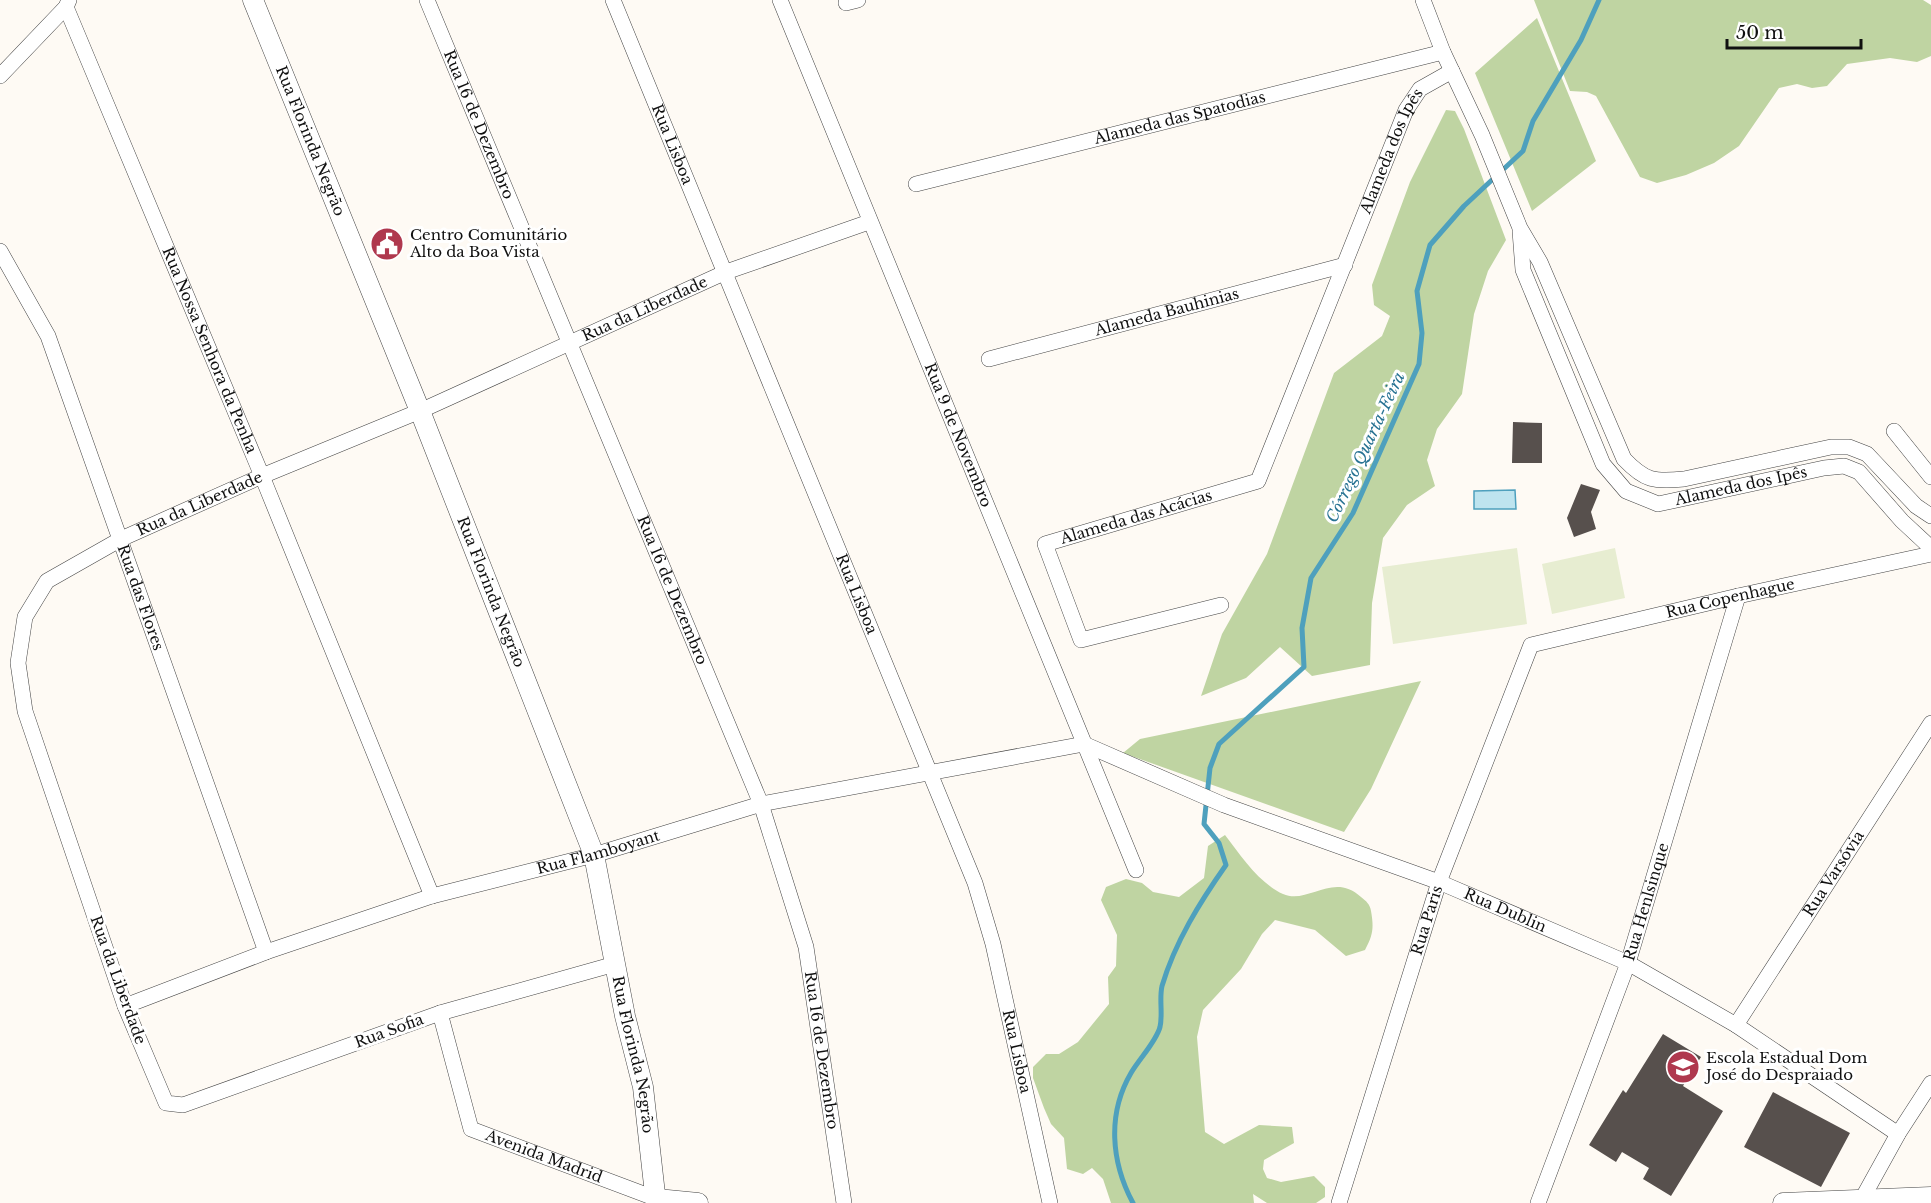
<svg xmlns="http://www.w3.org/2000/svg" width="1931" height="1203" viewBox="0 0 1931 1203" font-family="'Libre Baskerville',serif">
	<style>
		.forest { fill: #bfd4a2 }
		.pitch { fill: #e7edd1 }
		.water { fill: #bee4ef; stroke: #4ea0bd; stroke-width: 1.5 }
		.lines { fill: none; stroke-linecap: round; stroke-linejoin: round }
		.stream { stroke: #4ea0bd; stroke-width: 5 }
		.building { fill: #57504d }
		.minor-casing { stroke: #434343; stroke-width: 16 }
		.tertiary-casing { stroke: #434343; stroke-width: 21 }
		.minor { stroke: #fff; stroke-width: 15 }
		.tertiary { stroke: #fff; stroke-width: 20 }
		.labels { text-anchor: middle; stroke-width: 6; stroke-linejoin: round; paint-order: stroke }
		.street-label { font-size: 15px; fill: #101010; stroke: #fff }
		.poi-label { font-size: 15px; fill: #101010; stroke: #fff; text-anchor: start }
		.water-label { font-size: 16px; font-style: italic; fill: #287393; stroke: #fff }
	</style>
	<rect width="100%" height="100%" fill="#fefaf4"/>
	<path class="forest" d="M1534,0H1923L1931,5V56L1917,62L1890,58L1847,64L1827,86L1812,88L1797,84L1779,88L1739,146L1714,163L1686,175L1657,183L1640,177L1596,96L1587,92L1570,91Z
		M1537,18L1596,161L1532,211L1475,73Z
		M1446,110L1455,111L1464,129L1506,240L1488,271L1474,314L1462,394L1437,429L1427,460L1435,486L1407,505L1383,538L1372,603L1370,665L1312,676L1280,647L1246,678L1201,696L1222,634L1267,554L1334,373L1382,336L1390,316L1374,305L1372,285L1410,182Z
		M1421,681L1371,789L1344,832L1123,753L1140,739Z
		M1225,835C1241,856 1259,883 1283,894C1308,905 1333,871 1361,897C1366,901 1370,904 1371,911C1374,928 1373,935 1365,950L1346,956L1315,930L1275,920L1262,934L1241,969L1203,1010L1197,1037L1205,1132L1224,1144L1259,1125L1292,1127L1294,1143L1264,1160L1263,1169L1267,1178L1281,1182L1314,1176L1325,1187V1197L1316,1203H1267L1253,1194L1254,1203H1111L1103,1179L1092,1168L1083,1174L1067,1169L1064,1138L1051,1124L1044,1108L1033,1078V1067L1046,1054H1059L1078,1042L1109,1004L1108,977L1116,966L1117,935L1101,900L1106,887L1126,879L1142,883L1153,892L1179,897L1204,878L1208,846Z"/>
	<path class="pitch" d="M1517,548L1527,624L1393,644L1382,567Z
		M1615,548L1625,598L1552,614L1542,564Z"/>
	<path class="water" d="M1515,490L1516,509H1474V491Z"/>
	<g class="lines">
		<path class="stream" d="M1133,1203C1111,1162 1107,1114 1131,1073C1139,1059 1156,1042 1160,1027C1163,1014 1159,999 1162,986C1175,942 1200,902 1226,865L1219,843L1204,824L1210,768L1219,744L1304,667L1302,628L1311,578L1353,513L1419,364L1422,333L1417,291L1430,245L1464,206L1523,151L1533,121L1581,40L1599,0"/>
	</g>
	<path class="building" d="M1513,422L1542,423V463H1512Z
		M1581,484L1600,490L1591,512L1596,529L1574,537L1567,518Z
		M1663,1034L1701,1057L1683,1086L1723,1111L1671,1196L1643,1179L1649,1168L1622,1152L1616,1162L1589,1145L1623,1090L1626,1093Z
		M1773,1092L1850,1133L1821,1187L1744,1147Z"/>
	<g class="lines">
		<g class="minor-casing">
			<g id="minor">
				<path id="s1" d="M427,0L761,804L806,947L844,1203"/>
				<path id="s2" d="M613,0L975,883L993,944L1050,1203"/>
				<path id="s3" d="M780,0L1136,870"/>
				<path d="M1423,0L1443,52L1482,135L1520,228L1540,262L1624,459C1645,481 1654,482 1684,479L1831,447H1849L1867,454L1916,506L1931,516"/>
				<path d="M846,3L858,0"/>
				<path id="s4" d="M66,7L262,476L432,896"/>
				<path d="M0,76L66,7L69,0"/>
				<path id="s5" d="M916,184L1443,52"/>
				<path id="s6" d="M1520,231L1523,270L1603,464L1626,491L1658,504L1824,468L1844,466L1859,472L1902,521L1931,548"/>
				<path id="s7" d="M0,251L48,336L266,952"/>
				<path id="s8" d="M989,359L1345,265"/>
				<path d="M1894,431L1931,477"/>
				<path id="s9" d="M1221,605L1081,640L1045,544L1258,481L1406,110L1420,89L1452,71"/>
				<path id="s10" d="M1084,744L1224,805L1439,882L1628,963L1736,1025L1898,1134"/>
				<path id="s11" d="M615,964L440,1013L183,1105L166,1103L125,1006L25,711L18,663L25,617L47,581L121,539L262,476L420,411L726,272L869,222"/>
				<path id="s12" d="M125,1006L266,952L432,896L594,855L761,804L1084,744"/>
				<path id="s13" d="M440,1013L471,1129L657,1199"/>
				<path id="s14" d="M1736,1025L1931,723"/>
				<path d="M1862,1199L1898,1134L1931,1083"/>
				<path id="s15" d="M1339,1203L1439,882L1531,645L1738,596L1931,554"/>
				<path id="s16" d="M1538,1203L1628,963L1738,596"/>
			</g>
		</g>
		<g class="tertiary-casing">
			<g id="tertiary">
				<path id="s17" d="M253,0L420,411L594,855L625,1016L643,1087L656,1203"/>
				<path d="M657,1199L698,1203"/>
				<path d="M1783,1203L1931,1197"/>
			</g>
		</g>
		<use href="#minor" class="minor"/>
		<use href="#tertiary" class="tertiary"/>
	</g>
	<defs>
		<g id="civic-disc" transform="scale(1.725)"><circle r="9.5" fill="#af384e" stroke="#fff"/><path d="M-.6-6.5H3V-4.5H.6V-3L4-1V1h2V6H-6V1h2V-1L-.6-3ZM-1.2 2.5V6h2.4V2.5Z" fill="#fff"/></g>
		<g id="school-disc" transform="scale(1.725)"><circle r="9.5" fill="#af384e" stroke="#fff"/><path d="M0-5L7-2L0 1L-7-2ZM-4 1L0 2.5L4 1V4Q0 6-4 4Z" fill="#fff"/></g>
	</defs>
	<g fill-rule="evenodd">
		<use href="#civic-disc" x="387" y="244"/>
		<use href="#school-disc" x="1683" y="1067"/>
	</g>
	<g class="labels">
		<g class="street-label">
			<text dy="5" stroke="none"><textPath href="#s5" startOffset="272">Alameda das Spatodias</textPath></text>
			<text dy="5" stroke="none"><textPath href="#s1" startOffset="135">Rua 16 de Dezembro</textPath></text>
			<text dy="5" stroke="none"><textPath href="#s17" startOffset="152">Rua Florinda Negrão</textPath></text>
			<text dy="5" stroke="none"><textPath href="#s2" startOffset="156">Rua Lisboa</textPath></text>
			<text dy="5" stroke="none"><textPath href="#s9" startOffset="825">Alameda dos Ipês</textPath></text>
			<text dy="5" stroke="none"><textPath href="#s11" startOffset="1683">Rua da Liberdade</textPath></text>
			<text dy="5" stroke="none"><textPath href="#s8" startOffset="184">Alameda Bauhinias</textPath></text>
			<text dy="5" stroke="none"><textPath href="#s4" startOffset="372">Rua Nossa Senhora da Penha</textPath></text>
			<text dy="5" stroke="none"><textPath href="#s3" startOffset="470">Rua 9 de Novembro</textPath></text>
			<text dy="5" stroke="none"><textPath href="#s6" startOffset="404">Alameda dos Ipês</textPath></text>
			<text dy="5" stroke="none"><textPath href="#s11" startOffset="1197">Rua da Liberdade</textPath></text>
			<text dy="5" stroke="none"><textPath href="#s9" startOffset="342">Alameda das Acácias</textPath></text>
			<text dy="5" stroke="none"><textPath href="#s17" startOffset="638">Rua Florinda Negrão</textPath></text>
			<text dy="5" stroke="none"><textPath href="#s1" startOffset="639">Rua 16 de Dezembro</textPath></text>
			<text dy="5" stroke="none"><textPath href="#s2" startOffset="642">Rua Lisboa</textPath></text>
			<text dy="5" stroke="none"><textPath href="#s7" startOffset="375">Rua das Flores</textPath></text>
			<text dy="5" stroke="none"><textPath href="#s15" startOffset="795">Rua Copenhague</textPath></text>
			<text dy="5" stroke="none"><textPath href="#s12" startOffset="498">Rua Flamboyant</textPath></text>
			<text dy="5" stroke="none"><textPath href="#s14" startOffset="180">Rua Varsóvia</textPath></text>
			<text dy="5" stroke="none"><textPath href="#s16" startOffset="320">Rua Henlsinque</textPath></text>
			<text dy="5" stroke="none"><textPath href="#s10" startOffset="453">Rua Dublin</textPath></text>
			<text dy="5" stroke="none"><textPath href="#s15" startOffset="296">Rua Paris</textPath></text>
			<text transform="translate(118 980) rotate(70)" y="5">Rua da Liberdade</text>
			<text transform="translate(389 1031) rotate(-20)" y="5">Rua Sofia</text>
			<text dy="5" stroke="none"><textPath href="#s1" startOffset="1125">Rua 16 de Dezembro</textPath></text>
			<text dy="5" stroke="none"><textPath href="#s2" startOffset="1128">Rua Lisboa</textPath></text>
			<text dy="5" stroke="none"><textPath href="#s17" startOffset="1124">Rua Florinda Negrão</textPath></text>
			<text dy="5" stroke="none"><textPath href="#s13" startOffset="198">Avenida Madrid</textPath></text>
		</g>
		<g class="poi-label">
			<text x="410" y="240">Centro Comunitário<tspan x="410" dy="17">Alto da Boa Vista</tspan></text>
			<text x="1706" y="1063">Escola Estadual Dom<tspan x="1706" dy="17">José do Despraiado</tspan></text>
		</g>
		<g class="water-label">
			<text transform="translate(1365 447) rotate(-65)" y="6">Córrego Quarta-Feira</text>
		</g>
	</g>
	<path d="M1727 39v9h134v-9" fill="none" stroke="#101010" stroke-width="3"/>
	<text x="1736" y="39" font-size="18" fill="#101010" stroke="#ffffff" stroke-width="4.5" paint-order="stroke">50 m</text>
</svg>
